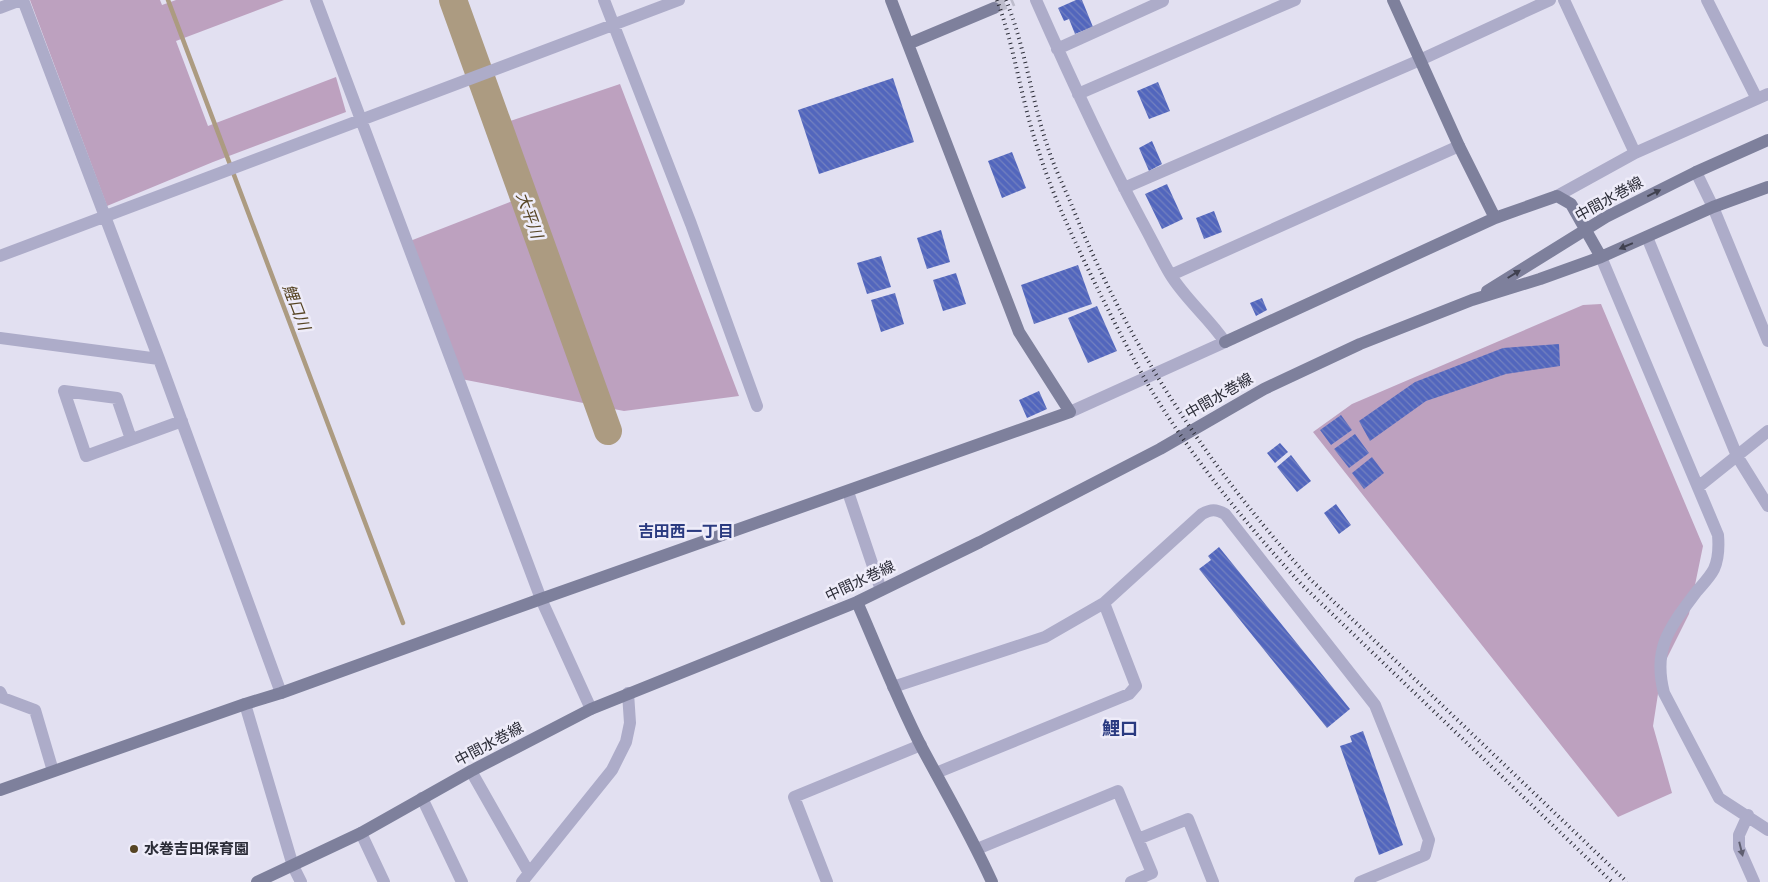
<svg xmlns="http://www.w3.org/2000/svg" width="1768" height="882" viewBox="0 0 1768 882" font-family="Cabin,'Noto Sans JP',sans-serif">
	<style>
		.grass { fill: #bda1bf }
		.lines { fill: none; stroke-linecap: round; stroke-linejoin: round }
		.stream { stroke: #ac9b81; stroke-width: 4.5 }
		.river { stroke: #ac9b81; stroke-width: 28 }
		.building { fill: url(#building-back-hatch) }
		.secondary-tunnel { stroke: #bdbccc; stroke-width: 12; stroke-dasharray: 12 6; stroke-linecap: butt }
		.street { stroke: #adacc9; stroke-width: 12 }
		.secondary { stroke: #7e809c; stroke-width: 12 }
		.rail { stroke: #2b2c37; stroke-width: 4; stroke-dasharray: 1 4; stroke-linecap: butt }
		.oneway { fill: #404150 }
		.oneway2 { fill: #5f5f71 }
		.poi-dot { fill: #564423; stroke: #eeecf9; stroke-width: 2 }
		.labels { text-anchor: middle; stroke-width: 5; stroke-linejoin: round; paint-order: stroke }
		.street-label { font-size: 15px; fill: #2b2c37; stroke: #eeecf9 }
		.poi-label { font-size: 15px; font-weight: bold; fill: #2b2c37; stroke: #eeecf9; text-anchor: start }
		.water-label { font-size: 16px; font-style: italic; fill: #564423; stroke: #eeecf9 }
		.neighbourhood-label { font-size: 16px; font-weight: bold; fill: #2a3a80; stroke: #eeecf9 }
		.quarter-label { font-size: 18px; font-weight: bold; fill: #2a3a80; stroke: #eeecf9 }
	</style>
	<defs>
		<pattern id="building-back-hatch" width="6" height="6" patternUnits="userSpaceOnUse" patternTransform="scale(1.25)"><rect width="6" height="6" fill="#5266bd"/><path d="M-1 5l2 2M0 0l6 6M5-1l2 2" fill="none" stroke="#7381bf"/></pattern>
	</defs>
	<rect width="100%" height="100%" fill="#e2e0f1"/>
	<path class="grass" d="M30,0H160L162,5L176,0H284L176,41L208,126L336,77L346,112L213,162L107,206Z
		M620,84L739,396L624,411L461,379L410,241L533,193L507,122Z
		M1601,304L1703,546L1689,614L1662,668L1653,726L1672,793L1618,817L1313,432L1352,404L1583,305Z"/>
	<g class="lines">
		<path class="stream" d="M168,0L403,623"/>
		<path class="river" d="M453,0L608,431"/>
	</g>
	<path class="building" d="M1076,0H1082L1093,27L1075,34L1069,19L1064,21L1058,8Z
		M893,78L914,142L819,174L798,110Z
		M1158,82L1170,111L1149,119L1137,91Z
		M1152,141L1162,164L1149,171L1139,148Z
		M1012,152L1026,188L1002,198L988,161Z
		M1167,184L1183,219L1162,229L1145,194Z
		M1214,211L1222,232L1204,239L1196,218Z
		M941,230L950,262L927,269L917,238Z
		M881,256L891,287L867,294L857,263Z
		M1078,265L1092,304L1034,324L1021,285Z
		M956,273L966,304L943,311L933,280Z
		M895,293L904,324L881,332L871,300Z
		M1262,298L1267,310L1256,316L1250,303Z
		M1097,306L1117,351L1088,363L1068,318Z
		M1559,344L1560,366L1506,374L1426,401L1370,441L1359,421L1415,382L1503,348Z
		M1039,391L1047,409L1027,418L1019,400Z
		M1341,415L1352,430L1331,445L1320,430Z
		M1355,434L1369,453L1349,468L1334,449Z
		M1280,443L1288,452L1275,463L1267,453Z
		M1291,455L1311,481L1297,492L1277,467Z
		M1372,457L1384,473L1364,489L1352,473Z
		M1336,504L1351,525L1339,534L1324,513Z
		M1219,547L1350,709L1327,728L1199,569L1211,560L1208,556Z
		M1363,731L1403,845L1379,855L1340,746L1352,742L1350,736Z"/>
	<g class="lines">
		<path class="secondary-tunnel" d="M994,8L1013,0"/>
		<path class="street" d="M23,0L159,359L281,693
			M316,0L541,599L591,709
			M604,0L691,224L757,406
			M1036,0C1069,75 1103,149 1141,220C1151,238 1160,257 1170,274C1185,299 1209,318 1225,342L1070,412
			M1564,0L1635,153
			M1707,0L1757,99
			M0,8L21,0
			M1057,49L1163,1
			M1078,94L1295,0
			M1696,172L1713,207L1768,341
			M1124,188L1420,60L1550,0
			M1557,196L1635,153L1768,94
			M1647,237L1737,456L1768,506
			M0,256L679,0
			M1601,257L1718,535C1719,547 1719,558 1714,569C1710,577 1703,584 1697,591C1671,626 1652,647 1664,693L1719,798L1768,830
			M1171,275L1459,146
			M0,338L159,359
			M131,439L117,398L64,391L86,456L182,421
			M1698,487L1768,431
			M848,492L881,590
			M893,687L1045,637L1104,603L1202,514C1211,509 1216,509 1225,514L1375,705L1429,840L1425,855L1360,882
			M0,692L3,698L35,710L53,771
			M245,704L293,866L301,882
			M471,771L529,873
			M936,773L1129,694L1136,686L1104,603
			M422,798L462,882
			M1748,815L1739,835V848L1754,882
			M361,833L384,882
			M1138,839L1188,819L1213,882
			M977,849L1118,791L1152,873L1131,882
			M522,882L612,770L626,742L630,723L628,693
			M827,882L794,797L921,745"/>
		<path class="secondary" d="M1393,0L1459,146L1495,218
			M908,44L994,8
			M1487,291L1606,217L1696,172L1768,140
			M1225,342L1495,218L1557,196L1571,204L1601,257
			M857,602C878,650 897,699 921,746C945,791 971,835 992,882
			M0,790L245,704L281,693L541,599L1070,412L1019,332L891,0
			M257,882L361,833L471,771L591,709L857,602L980,542L1160,449L1264,389L1360,344L1472,300L1540,279L1601,257L1713,207L1768,187"/>
		<path class="rail" d="M997,0C1015,48 1021,100 1038,149C1051,191 1070,231 1089,271C1108,310 1128,350 1150,388C1193,459 1246,524 1302,585L1612,882
			M1006,0C1025,47 1031,97 1047,145C1053,164 1062,183 1070,201C1127,344 1206,464 1309,578L1627,882"/>
	</g>
	<defs><path id="oneway-solid" d="M-6-.8H1V-3.2L6.5 0L1 3.2V.8H-6Z" transform="scale(1.25)"/></defs>
	<g class="oneway">
		<use href="#oneway-solid" transform="translate(1654 193) rotate(-26)"/>
		<use href="#oneway-solid" transform="translate(1626 246) rotate(157)"/>
		<use href="#oneway-solid" transform="translate(1514 274) rotate(-32)"/>
	</g>
	<use class="oneway2" href="#oneway-solid" transform="translate(1741 849) rotate(76)"/>
	<circle class="poi-dot" cx="134" cy="849" r="5"/>
	<g class="labels">
		<g class="street-label">
			<text transform="translate(1609 199) rotate(-29)" y="5">中間水巻線</text>
			<text transform="translate(1219 396) rotate(-30)" y="5">中間水巻線</text>
			<text transform="translate(860 581) rotate(-25)" y="5">中間水巻線</text>
			<text transform="translate(489 744) rotate(-28)" y="5">中間水巻線</text>
		</g>
		<g class="poi-label">
			<text x="144" y="854">水巻吉田保育園</text>
		</g>
		<g class="water-label">
			<text transform="translate(530 215) rotate(70)" y="6">大平川</text>
			<text transform="translate(297 307) rotate(69)" y="6">鯉口川</text>
		</g>
		<g class="neighbourhood-label">
			<text x="686" y="537">吉田西一丁目</text>
		</g>
		<g class="quarter-label">
			<text x="1120" y="735">鯉口</text>
		</g>
	</g>
</svg>
